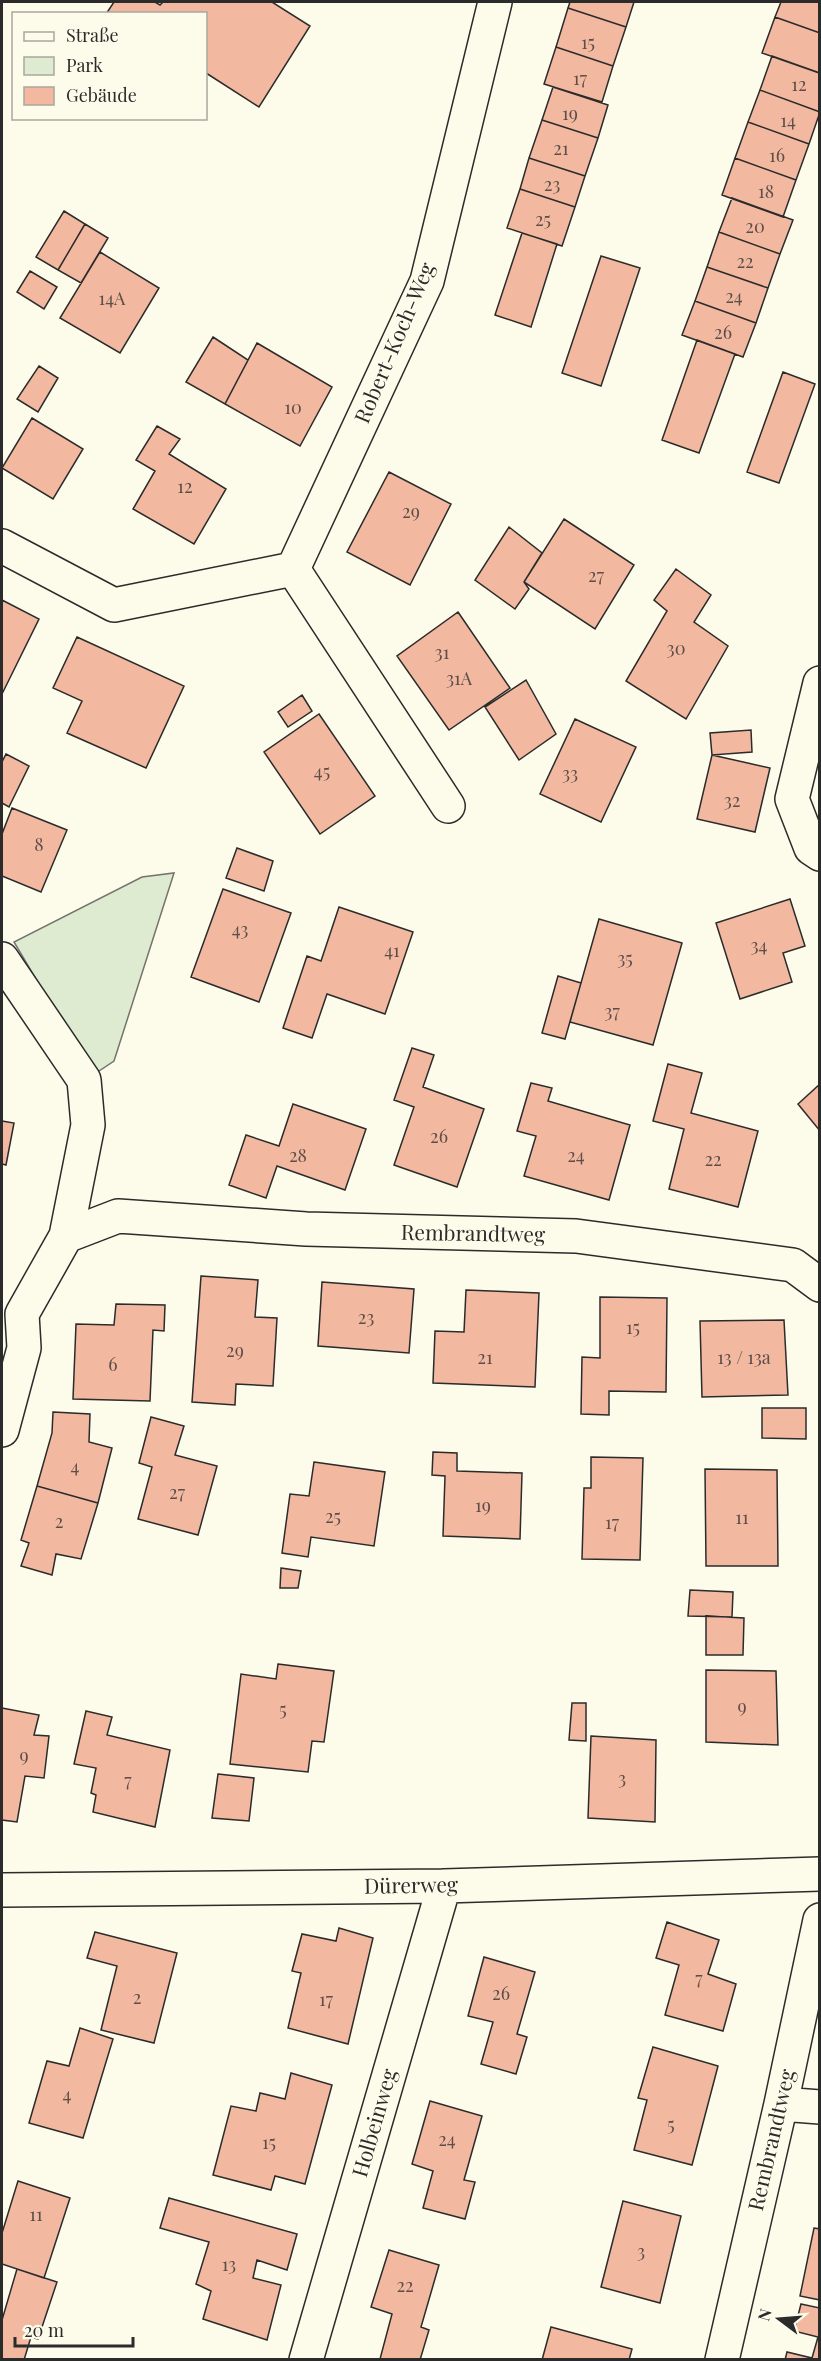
<svg xmlns="http://www.w3.org/2000/svg" width="821" height="2361" viewBox="0 0 821 2361" font-family="'Playfair Display',serif">
	<style>
		.park { fill: #deebd1; stroke: #74746e; stroke-width: 1.5 }
		.building { fill: #f2b8a0; stroke: #2b2b2b; stroke-width: 1.5 }
		.lines { fill: none; stroke-linecap: round; stroke-linejoin: round }
		.minor-casing { stroke: #2b2b2b; stroke-width: 36 }
		.minor { stroke: #fdfbea; stroke-width: 33 }
		.labels { text-anchor: middle; stroke-width: 4.5; stroke-linejoin: round; paint-order: stroke }
		.number-label { font-size: 18px; fill: #5d4e48 }
		.street-label { font-size: 21px; fill: #2b2b2b; stroke: #fdfbea }
	</style>
	<rect width="100%" height="100%" fill="#fdfbea"/>
	<path class="park" d="M174,873L114,1061L93,1075L14,942L142,877Z"/>
	<path class="building" d="M114,2H155L160,5L163,2H272L310,26L259,107L206,73V14H106Z
		M570,2H634L626,27L568,8Z
		M781,2H820V33L775,17Z
		M568,8L626,27L613,66L556,47Z
		M775,17L820,33L819,73L762,53Z
		M556,47L613,66L602,102L544,84Z
		M772,56L820,73V112L760,90Z
		M553,87L608,105L598,138L542,120Z
		M760,90L820,112L809,144L748,122Z
		M542,120L598,138L585,176L529,158Z
		M748,122L809,144L796,180L735,158Z
		M529,158L585,176L575,207L520,189Z
		M735,158L796,180L783,217L722,195Z
		M520,189L575,207L562,246L507,228Z
		M732,198L793,220L780,254L719,232Z
		M64,211L85,224L58,270L36,257Z
		M85,224L108,238L81,283L58,270Z
		M719,232L780,254L768,288L707,267Z
		M522,233L557,244L531,327L495,315Z
		M100,252L159,288L120,353L60,318Z
		M601,256L640,268L601,386L562,373Z
		M707,267L768,288L756,323L695,301Z
		M30,271L57,287L44,309L17,292Z
		M695,301L756,323L743,357L682,335Z
		M213,337L248,360L225,404L186,382Z
		M697,340L735,354L699,453L662,440Z
		M257,343L332,387L300,446L225,404Z
		M39,366L58,378L38,412L17,399Z
		M783,372L815,384L779,483L747,472Z
		M32,418L83,449L53,499L2,468Z
		M157,426L180,439L169,454L226,489L194,544L133,509L155,471L136,460Z
		M389,472L451,504L410,585L347,552Z
		M564,519L634,565L595,629L524,582Z
		M509,527L542,553L524,582L529,589L515,609L475,580Z
		M676,569L711,595L694,622L728,646L686,719L626,681L667,611L654,600Z
		M2,600L39,619L2,694Z
		M458,612L510,688L449,730L397,656Z
		M77,637L184,686L146,768L67,733L82,701L53,688Z
		M526,680L556,734L519,760L485,707Z
		M302,695L312,711L288,727L278,712Z
		M319,714L375,796L320,834L264,752Z
		M575,719L636,747L601,822L540,794Z
		M751,730L752,752L712,755L710,733Z
		M6,754L29,766L9,807L2,803V762Z
		M712,755L770,768L755,832L697,819Z
		M12,808L67,830L41,892L2,876V834Z
		M237,848L273,861L264,891L226,878Z
		M223,889L291,913L259,1002L191,977Z
		M790,899L805,946L783,953L792,982L740,999L716,923Z
		M339,907L413,932L385,1014L327,994L312,1038L283,1028L307,956L321,961Z
		M599,919L682,943L653,1045L570,1022Z
		M558,976L581,983L565,1039L542,1033Z
		M412,1048L434,1055L423,1087L484,1109L457,1187L394,1165L414,1107L394,1100Z
		M668,1064L702,1073L691,1113L758,1131L738,1207L669,1189L684,1129L653,1121Z
		M531,1083L552,1088L548,1101L630,1125L609,1200L524,1176L536,1136L517,1131Z
		M820,1084V1131L798,1104Z
		M293,1104L366,1129L345,1190L277,1166L266,1198L229,1185L246,1135L279,1146Z
		M2,1121L14,1123L6,1165L2,1164Z
		M201,1276L258,1280L255,1317L277,1318L273,1386L236,1384L235,1405L192,1402Z
		M322,1282L414,1289L409,1353L318,1346Z
		M466,1290L539,1293L535,1387L433,1383L435,1331L464,1332Z
		M600,1297L667,1298L666,1392L609,1391V1415L581,1414L582,1357L600,1358Z
		M116,1304L165,1305L164,1331L153,1330L150,1401L73,1399L76,1324L114,1325Z
		M784,1320L788,1395L702,1397L700,1321Z
		M762,1408H806V1439L762,1438Z
		M53,1412L90,1414L89,1442L112,1448L98,1503L37,1486L52,1433Z
		M151,1417L184,1426L175,1455L217,1466L198,1535L138,1519L152,1467L139,1463Z
		M433,1452L457,1453V1471L522,1473L520,1539L443,1536L445,1476L432,1475Z
		M591,1457L643,1458L640,1560L582,1559L584,1488H591Z
		M314,1462L385,1472L374,1546L311,1537L308,1557L282,1553L290,1494L309,1496Z
		M705,1469L777,1470L778,1566H706Z
		M37,1486L98,1503L81,1559L56,1554L52,1575L21,1566L29,1543L21,1540Z
		M281,1568L301,1571L298,1588H280Z
		M690,1590L733,1592L732,1617L688,1616Z
		M706,1616L744,1618L743,1655H706Z
		M278,1664L334,1671L324,1742L312,1741L308,1772L230,1764L241,1674L276,1679Z
		M706,1670L776,1671L778,1745L706,1742Z
		M572,1703H586V1741L569,1740Z
		M2,1708L39,1715L34,1735L49,1736L44,1778L25,1776L17,1822L2,1820Z
		M86,1711L112,1717L107,1735L170,1750L155,1827L93,1812L96,1795L91,1793L96,1768L74,1764Z
		M591,1736L656,1740L655,1822L588,1818Z
		M218,1774L254,1778L249,1821L212,1818Z
		M667,1922L719,1940L708,1974L736,1984L723,2031L665,2015L679,1965L656,1958Z
		M339,1928L373,1938L348,2044L288,2028L301,1973L292,1971L302,1934L336,1941Z
		M95,1932L177,1953L154,2043L101,2030L117,1966L87,1958Z
		M484,1957L535,1972L517,2034L527,2037L516,2074L481,2064L493,2022L468,2016Z
		M80,2028L113,2039L83,2138L29,2123L47,2061L69,2066Z
		M653,2047L718,2066L692,2165L634,2150L647,2100L638,2098Z
		M291,2073L332,2085L305,2184L275,2176L271,2190L213,2175L231,2106L256,2111L260,2093L285,2099Z
		M430,2101L482,2116L464,2180L475,2182L465,2219L423,2208L433,2171L412,2164Z
		M18,2181L70,2198L44,2278L2,2264V2233Z
		M169,2198L297,2234L287,2270L257,2260L253,2278L281,2285L267,2340L203,2319L211,2291L196,2284L209,2242L160,2228Z
		M623,2201L681,2216L660,2303L601,2287Z
		M814,2228L820,2229V2300L800,2296Z
		M389,2250L439,2265L421,2327L429,2330L420,2360L380,2359L392,2314L371,2307Z
		M17,2269L57,2282L38,2339L31,2337L24,2360H2V2320Z
		M801,2304L820,2308V2360H785L787,2352L812,2358L818,2337L794,2331Z
		M551,2327L632,2349L629,2360H542Z"/>
	<g class="lines">
		<g class="minor-casing">
			<path id="minor" d="M2,546L114,605L293,569
				M820,683L792,799L811,848L820,854
				M448,806L293,569L427,281L495,2
				M2,959L84,1080L88,1125L66,1236L22,1314L24,1348L2,1430
				M66,1236L118,1216L306,1229L576,1236L793,1265L820,1285
				M2,1890L444,1886L820,1874
				M781,2104L820,2107
				M306,2360L444,1886
				M722,2360L781,2104L820,1920"/>
		</g>
		<use href="#minor" class="minor"/>
	</g>
	<g class="labels">
		<g class="number-label">
			<text x="588" y="49">15</text>
			<text x="580" y="85">17</text>
			<text x="799" y="91">12</text>
			<text x="570" y="120">19</text>
			<text x="788" y="127">14</text>
			<text x="561" y="155">21</text>
			<text x="777" y="162">16</text>
			<text x="552" y="191">23</text>
			<text x="766" y="198">18</text>
			<text x="543" y="226">25</text>
			<text x="755" y="233">20</text>
			<text x="745" y="268">22</text>
			<text x="734" y="303">24</text>
			<text x="112" y="305">14A</text>
			<text x="723" y="339">26</text>
			<text x="293" y="414">10</text>
			<text x="185" y="493">12</text>
			<text x="411" y="518">29</text>
			<text x="596" y="582">27</text>
			<text x="676" y="655">30</text>
			<text x="442" y="659">31</text>
			<text x="459" y="685">31A</text>
			<text x="322" y="778">45</text>
			<text x="570" y="780">33</text>
			<text x="732" y="807">32</text>
			<text x="39" y="851">8</text>
			<text x="240" y="936">43</text>
			<text x="759" y="952">34</text>
			<text x="392" y="957">41</text>
			<text x="625" y="965">35</text>
			<text x="612" y="1018">37</text>
			<text x="439" y="1143">26</text>
			<text x="298" y="1162">28</text>
			<text x="576" y="1162">24</text>
			<text x="713" y="1166">22</text>
			<text x="366" y="1324">23</text>
			<text x="633" y="1334">15</text>
			<text x="235" y="1357">29</text>
			<text x="485" y="1364">21</text>
			<text x="744" y="1364">13 / 13a</text>
			<text x="113" y="1371">6</text>
			<text x="75" y="1473">4</text>
			<text x="177" y="1499">27</text>
			<text x="483" y="1512">19</text>
			<text x="333" y="1523">25</text>
			<text x="742" y="1524">11</text>
			<text x="59" y="1528">2</text>
			<text x="612" y="1529">17</text>
			<text x="742" y="1713">9</text>
			<text x="283" y="1716">5</text>
			<text x="24" y="1762">9</text>
			<text x="622" y="1785">3</text>
			<text x="128" y="1787">7</text>
			<text x="699" y="1985">7</text>
			<text x="501" y="2000">26</text>
			<text x="137" y="2004">2</text>
			<text x="326" y="2006">17</text>
			<text x="67" y="2101">4</text>
			<text x="671" y="2131">5</text>
			<text x="447" y="2146">24</text>
			<text x="269" y="2149">15</text>
			<text x="36" y="2221">11</text>
			<text x="641" y="2258">3</text>
			<text x="229" y="2271">13</text>
			<text x="405" y="2292">22</text>
		</g>
		<g class="street-label">
			<text transform="translate(395 343) rotate(-67)" y="7">Robert-Koch-Weg</text>
			<text transform="translate(473 1234) rotate(1)" y="7">Rembrandtweg</text>
			<text transform="translate(411 1886) rotate(-1)" y="7">Dürerweg</text>
			<text transform="translate(375 2123) rotate(-74)" y="7">Holbeinweg</text>
			<text transform="translate(772 2140) rotate(-77)" y="7">Rembrandtweg</text>
		</g>
	</g>
	<rect width="821" height="2361" fill="none" stroke="#2b2b2b" stroke-width="6"/>
	<rect x="12" y="12" width="195" height="108" fill="#fdfbea" stroke="#a9a89e" stroke-width="1.5"/>
	<rect x="24" y="32" width="30" height="9" fill="#fdfbea" stroke="#a9a89e" stroke-width="1.5"/>
	<text x="66" y="42" font-size="18" fill="#2b2b2b">Straße</text>
	<rect x="24" y="57" width="30" height="18" fill="#deebd1" stroke="#a9a89e" stroke-width="1.5"/>
	<text x="66" y="72" font-size="18" fill="#2b2b2b">Park</text>
	<rect x="24" y="87" width="30" height="18" fill="#f2b8a0" stroke="#a9a89e" stroke-width="1.5"/>
	<text x="66" y="102" font-size="18" fill="#2b2b2b">Gebäude</text>
	<g transform="translate(779 2319) rotate(286)" stroke="#fdfbea" stroke-width="4.5" paint-order="stroke">
	<path d="M0-4.5L10 22L0 15L-10 22Z" fill="#2b2b2b"/>
	<text y="-9" font-size="16" font-weight="bold" text-anchor="middle" fill="#2b2b2b">N</text>
	</g>
	<path d="M15 2337v9h118v-9" fill="none" stroke="#2b2b2b" stroke-width="3"/>
	<text x="24" y="2337" font-size="18" fill="#2b2b2b" stroke="#fdfbea" stroke-width="4.5" paint-order="stroke">20 m</text>
</svg>
